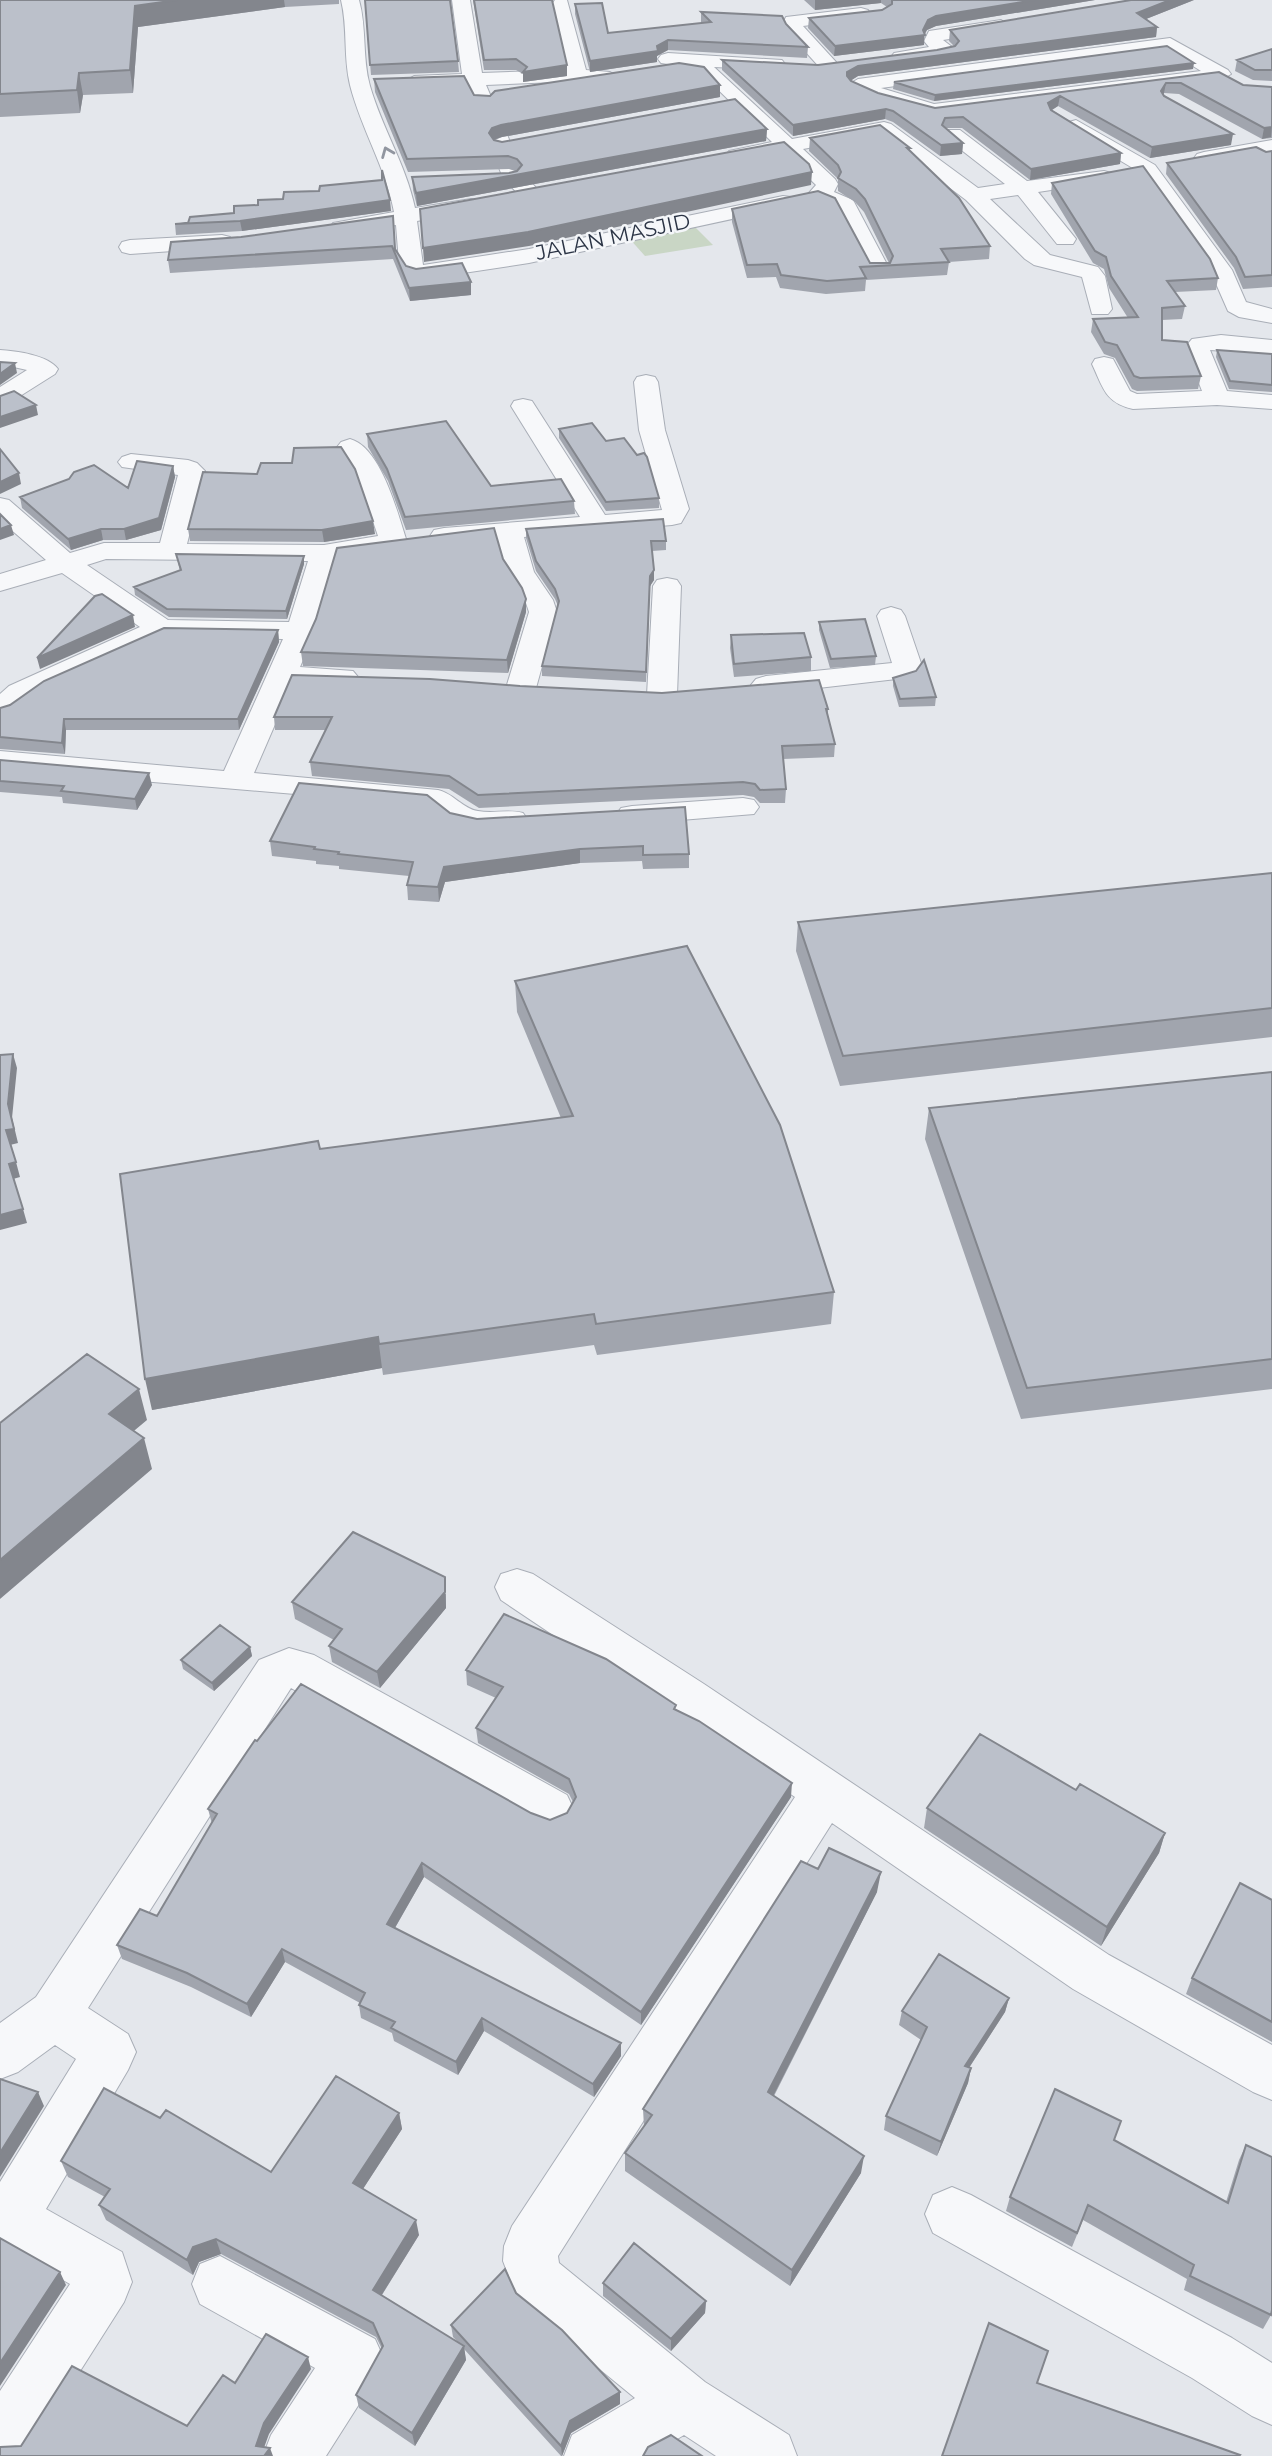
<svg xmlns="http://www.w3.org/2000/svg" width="1272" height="2456" viewBox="0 0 1272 2456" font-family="Montserrat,sans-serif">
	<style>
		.green { fill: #c9d6c5 }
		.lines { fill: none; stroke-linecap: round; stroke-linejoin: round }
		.minor-casing { stroke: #a9aeb7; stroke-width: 2 }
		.minor { fill: #f7f8fa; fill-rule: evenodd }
		.wall { fill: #a1a5ae }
		.shaded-wall { fill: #83868d }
		.building { fill: #bbc0ca; stroke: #83868d; stroke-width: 2 }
		.oneway { stroke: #9196a0 }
		.labels { text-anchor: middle; stroke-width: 5; stroke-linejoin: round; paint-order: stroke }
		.far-street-label { font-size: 21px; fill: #2b3445; stroke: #f4f6f9 }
	</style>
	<rect width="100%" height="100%" fill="#e4e7ec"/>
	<path class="green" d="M694,226L713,245L645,256L628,237Z"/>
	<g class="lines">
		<g class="minor-casing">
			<path id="minor" d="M341,0H359C367,28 362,58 370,86C382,128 406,165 415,208L471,199L479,200L482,205L479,210L417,221L423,265L529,249L783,196L791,197L794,202L791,207L783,208L529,263L417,280L409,278L399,262L396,225L341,235L333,233L330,228L333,223L394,212C386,168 361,129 350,85C343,57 348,28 341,0Z
				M452,0H470L482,73L567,70L552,4L555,0H567L586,70L610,72L620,78L610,84L578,81L486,85L524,175L541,193L538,198H522L503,178L467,86L414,88L404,82L414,76L462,74Z
				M861,8L868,10L870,14L868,18L803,26L836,62L839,66L836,70H822L785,29L784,21L786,17Z
				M1001,20L1010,26L1008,30L943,40L956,50L953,54L901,63L891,57L894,53L929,47L924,41L929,31Z
				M1170,38L1228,70L1231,74L1221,80L934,116L878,101L851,89L848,85L858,79ZM1167,50L1201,71L934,104L881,88Z
				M668,53L782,60L785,64L775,70L714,67L792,139L884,122L891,124L978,188L1005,184L946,138L943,134L946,130H960L1027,181L1104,171L1111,173L1115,177L1111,181L1038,192L1076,239L1073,244H1057L1018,195L990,199L1050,255L1098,267L1105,276L1112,309L1108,314H1092L1082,277L1034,265L1025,259L966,200L880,135L803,149L835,179L838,184L834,192L853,200L890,270L887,275H871L836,209L811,199L808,194L816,185L783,153L736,161L729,159L726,155L729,151L772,142L705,77L676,71L675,65L661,63L658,59L661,55Z
				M1076,120L1155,165L1232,270L1246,302L1272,309V323L1239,317L1228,311L1210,270L1141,173L1069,130L1066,126L1069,122Z
				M1272,140V152L1204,164L1197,162L1194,158L1197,154L1204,152Z
				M222,235L230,237L233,242L230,247L130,254L122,252L119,247L122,242L130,240Z
				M1221,335L1272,340V354L1210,350L1227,391L1272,395V409L1217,405L1133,409C1105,403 1103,387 1092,364L1095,359L1104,357L1113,359L1130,391L1137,394L1202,391L1185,347L1192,339Z
				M0,350C16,351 48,355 58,369L55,374L9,403L0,405V387L27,370L0,364Z
				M646,375L655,377L658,382L665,430L689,509L681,523L672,525L524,537L534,572L553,600L557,612L536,688L531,694L521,697L511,694L506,688L529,612L525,600L506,572L497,540L444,544L434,542L430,536L434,530L444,528L580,517L511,406L514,401L523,399L532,401L605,515L662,510L639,430L634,382L637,377Z
				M350,439C381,447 398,514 407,542L403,548L336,559L315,631L300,667L353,671L358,677L353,683L343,686L292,685L254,773L438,790C453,793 463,809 478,811C493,814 508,809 523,813L528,820L523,827C502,832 471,834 451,824C434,814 434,808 412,804L0,769V751L224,771L283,639L165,637L45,690C29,699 17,715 0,719V694L9,686L140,627L62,573L0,591V574L46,560L0,520V498L9,500L70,553L104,543H160L178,475L122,467L118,462L122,457L131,454L188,460L197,463L205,471L187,544L324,545L378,536L359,480L337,447L341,442ZM106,559L308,561L289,622L168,620L87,565Z
				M667,578L677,580L681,586L677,695L672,701L662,704L652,701L647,695L653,586L657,580Z
				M891,607L901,610L905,616L922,666L914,677L766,694L756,691L751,685L756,679L766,676L892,663L877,616L881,610Z
				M743,798L754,800L759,807L754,814L632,824L621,822L616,815L621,808L632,806Z
				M517,1569L533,1574L704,1684L1109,1955L1272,2045V2100L1253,2092L1073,1989L832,1823L558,2256L559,2263L705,2382L789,2435L797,2456H716L684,2435L649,2456H564L572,2435L635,2398L519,2303L503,2261L504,2246L512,2226L795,1797L501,1600L495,1587L501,1574Z
				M289,1648L314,1655L567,1795L574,1810L567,1825L550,1832L533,1825L291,1688L88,2008L128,2034L136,2052L128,2070L46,2209L122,2252L132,2282L124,2302L26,2456H0V2391L70,2284L0,2244V2182L76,2059L55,2045L18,2072L0,2079V2023L36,1997L259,1660Z
				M952,2187L971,2195L1232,2338L1272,2363V2425L1252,2416L1192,2378L933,2233L925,2214L933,2195Z
				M220,2256L375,2339L384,2359L375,2379L326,2456H263L271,2435L315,2368L200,2304L192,2284L200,2264Z"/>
		</g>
		<use href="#minor" class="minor"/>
	</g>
	<path class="wall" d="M0,0H339V4L285,7L138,27L133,93L83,95L80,113L0,117Z
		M365,0L458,61L459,72L371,75Z
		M473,0H552L567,76L523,82V74L516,70H484Z
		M804,0H1095L936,26L927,30L925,34L924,45L834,56L808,28L809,18L882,10L887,7L881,3L815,10Z
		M1194,0L1146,19L1157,27L1156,37L858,76L850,81L878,93L935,108L1219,72L1243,85L1272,87V138L1262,139L1179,94L1164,93L1163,94L1231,145L1150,158L1058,106L1052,110L1121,153L1120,164L1030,180L962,128H946L963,143L962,154L940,156L893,122L885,119L793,136L722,70V60L818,65L937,50L954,46L949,41L950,30Z
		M575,4L608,33L701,23V12L786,24L808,47L807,58L668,50L657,56V62L590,72L575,14Z
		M1272,49V81L1253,80L1235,71L1237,60Z
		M1193,69L934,101L893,89L894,82Z
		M374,79L474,95L490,96L720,85V97L502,137L495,140L502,142L767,129L766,141L417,206L413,190L412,177L509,173L515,171L509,169L408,172L375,92Z
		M810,138L910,148V151L990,246L989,259L949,262L947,275L866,280L865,291L826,294L780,288L776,277L747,278L732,222V209L870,263H889L864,212L855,202L838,191V180L837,178L809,151Z
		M1272,151V287L1243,289L1234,268L1166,174L1167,163Z
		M1052,183L1218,278L1216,290L1175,292L1185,306L1182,319L1162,320V340L1201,376L1198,389L1137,391L1132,389L1115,358L1104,354L1091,332L1093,319L1128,318L1109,288L1104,269L1093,263L1051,194Z
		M391,211L242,231L176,235L175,224Z
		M393,216L395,249L406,266L471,295L410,301L393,259L170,273L168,260L241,237Z
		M1217,350L1272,354V392L1229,389L1216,357Z
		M559,429L606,441L659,498V508L606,511L559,438Z
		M367,434L491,486L574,501L575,514L406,530L388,481L368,447Z
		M292,463L375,534L324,542L190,541L188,529L257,474Z
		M173,466L175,477L161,530L126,540H103L71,550L22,508L20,497L128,488Z
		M526,529L666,541V550L652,551L654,580L650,586L646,682L542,676V666L558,606L555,599L536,571L526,538Z
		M176,554L304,556V564L287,619L169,617L135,595L134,587L180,571Z
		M503,559L526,612L508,673L303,666L301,652Z
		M819,622L876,656L875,665L830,668L819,630Z
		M278,630L279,642L239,730H66L65,754L0,749V708Z
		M731,635L811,657V671L734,677L730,648Z
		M893,678L936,697L935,706L899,707L893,686Z
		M520,686L828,709V716L835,744L834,757L783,759L786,789L785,803H760L754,797L743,795L479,808L449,789L312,776L310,762L326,730H275L274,717Z
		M0,760L152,785L137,810L63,803L62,797L0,792Z
		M450,813L477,819L689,854V868L643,869L642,861L580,863L521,871L445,882L439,902L408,900L407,885L409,876L339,869V866L316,864V861L272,856L270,841Z
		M1272,873V1037L840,1086L796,951L798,922Z
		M515,981L834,1292L831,1324L597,1355L594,1345L383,1375L382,1368L152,1410L320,1149L561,1118L517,1012Z
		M1272,1072V1389L1021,1419L925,1139L929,1108Z
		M446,1594V1608L380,1688L332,1662L329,1646L334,1640L295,1619L292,1602Z
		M250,1647L252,1656L214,1691L183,1669L181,1660Z
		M466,1670L676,1709L791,1797L641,2025L424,1877L395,1928L621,2056L594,2097L484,2031L458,2075L394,2041L392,2033L361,2018L359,2005L360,2003L285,1962L251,2017L191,1987L122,1959L117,1945L157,1916L212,1824L208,1809L531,1813L550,1820L567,1813L573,1802L569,1794L478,1743L476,1728L496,1698L467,1685Z
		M1076,1790L1165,1833L1159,1853L1101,1946L924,1828L927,1808Z
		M818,1869L877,1892L774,2096L861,2173L790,2286L625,2171V2153L644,2127L643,2109Z
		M1272,1900V2042L1186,1994L1192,1978Z
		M1009,1998L1005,2012L969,2068H971L968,2083L937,2156L884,2130L886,2116L921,2040L899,2025L902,2011Z
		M399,2113L402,2129L363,2189L419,2235L382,2295L459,2343L453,2337L451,2325L516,2293L620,2392V2404L571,2433L562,2456H561L464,2349L466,2360L415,2446L359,2408L356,2395L382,2349L376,2337L221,2254L199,2262L193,2275L106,2220L99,2205L105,2197L68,2177L61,2161L160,2118L271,2172Z
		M1114,2140L1226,2202L1239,2160L1246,2145L1271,2315L1263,2329L1184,2290L1187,2279L1083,2220L1072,2247L1006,2211L1010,2197Z
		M603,2283L706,2301L705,2313L671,2351L603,2296Z"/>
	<path class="shaded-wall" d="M177,0H284L285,7L138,27L133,93L130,70L135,6Z
		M815,0H881V3L815,10Z
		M1035,0H1095L936,26L927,30L924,35V45L834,56L835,46L923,30L928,20L936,16Z
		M1170,0H1194L1136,23L1137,13Z
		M1157,27L1156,37L858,76L847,83V72L858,66Z
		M668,40V50L657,56V62L590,72V61L657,46Z
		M1194,63L1193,69L934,101L935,95Z
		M567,65V76L523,82V72Z
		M79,73L83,95L80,113L77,90Z
		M1166,83L1164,93L1159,102L1161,91Z
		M720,85V97L502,137L493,140L489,133L492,128L501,125Z
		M1060,96L1058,106L1047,113L1048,103Z
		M886,109L885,119L793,136V125Z
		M1272,127L1271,137L1262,139L1264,128Z
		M767,129L766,141L417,206L416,193Z
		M1233,134L1231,145L1150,158L1152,147Z
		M963,143L962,154L940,156L941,145Z
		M1121,153L1120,164L1030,180L1031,169Z
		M812,172L811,185L529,246L424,262L423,248Z
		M390,200L391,211L242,231L240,221Z
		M471,282V295L410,301L409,288Z
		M15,363L17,373L0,385V374Z
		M36,405L38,415L0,428V417Z
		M173,466L175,477L161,530L126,540L124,529Z
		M19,473L21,484L0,494V482Z
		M373,521L375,534L324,542L322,530Z
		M11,525L14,535L0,540V529Z
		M101,529L103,540L71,550L68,539Z
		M304,556V564L287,619L286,611Z
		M654,570V580L650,586L646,682L650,576Z
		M526,599V612L508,673L507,660Z
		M133,615L135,627L40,669L37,658Z
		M278,630L279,642L239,730L238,719Z
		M64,719L66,730L65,754L62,743Z
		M149,773L152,785L137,810L135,799Z
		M580,849V863L445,882L439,902L438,887L444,867Z
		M13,1054L17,1068L12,1118L18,1143L10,1145L6,1130Z
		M16,1162L20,1177L13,1179L9,1164Z
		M23,1209L27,1223L0,1230V1215Z
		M378,1337L382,1368L152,1410L145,1379Z
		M139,1389L147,1420L117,1445L109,1414Z
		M144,1438L152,1469L0,1599V1560Z
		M445,1577L446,1608L380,1688L377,1672Z
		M250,1647L252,1656L214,1691L212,1683Z
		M792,1783L791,1797L641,2025V2012Z
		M1165,1833L1159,1853L1101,1946L1107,1927Z
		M422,1863L424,1877L389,1938L387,1924Z
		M881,1872L877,1892L766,2110L768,2092Z
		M282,1949L285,1962L251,2017L247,2004Z
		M1009,1998L1005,2012L961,2080L965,2066Z
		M482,2018L484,2031L458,2075L456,2062Z
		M621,2043V2056L594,2097L593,2084Z
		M971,2068L968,2083L937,2156L941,2142Z
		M38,2092L44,2106L0,2177V2153Z
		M399,2113L402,2129L357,2198L353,2183Z
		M864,2156L861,2173L790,2286L792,2270Z
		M416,2220L419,2235L376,2304L373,2290Z
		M216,2239L221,2254L199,2262L193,2275L187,2260L193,2247Z
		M60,2272L66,2285L0,2386V2363Z
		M706,2301L705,2313L671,2351V2339Z
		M464,2346L466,2360L415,2446L412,2433Z
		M308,2357L311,2369L269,2434L261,2456L256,2446L264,2423Z
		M620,2392V2404L571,2433L562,2456L561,2446L570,2421Z
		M270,2448L273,2456H264Z"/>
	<path class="building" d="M0,0H177L135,6L130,70L79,73L77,90L0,94Z
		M365,0H450L458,61L370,65Z
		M474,0H552L567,65L523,72L527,67L516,59L484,60Z
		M892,0H1035L936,16L928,20L923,30L925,35L835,46L809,18L882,10L892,4Z
		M1131,0H1170L1137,13L1157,27L858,66L847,72V76L851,81L878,93L935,108L1219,72L1243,85L1272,87V127L1264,128L1181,83H1166L1161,91L1164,96L1233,134L1152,147L1060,96L1048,103L1051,110L1121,153L1031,169L963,117L945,118L942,125L963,143L941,145L893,111L886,109L793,125L722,60L818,65L937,50L955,46L959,41L950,30Z
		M602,3L608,33L711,22L701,12L782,16L786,24L808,47L668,40L657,46L658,51L590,61L575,4Z
		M1167,46L1194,63L935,95L894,82Z
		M1272,49V70H1255L1237,60Z
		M679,63L704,67L720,85L501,125L492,128L489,133L494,140L502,142L735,99L767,129L416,193L412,177L509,173L517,171L522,165L517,159L508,156L407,159L374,79L464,76L474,95L490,96L495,91Z
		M880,125L910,148H907L959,198L990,246L941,249L949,262L860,267L866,278L827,281L781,275L777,264L747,265L732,209L818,191L835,198L870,263H890L893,256L865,199L856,189L838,178L841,172L838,165L810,138Z
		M784,142L809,164L812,172L528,232L423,248L420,209Z
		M1256,147L1266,152L1272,151V275L1245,277L1236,257L1167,163Z
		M1143,166L1210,259L1218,278L1167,281L1185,306L1162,308V340L1187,342L1201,376L1140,378L1134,376L1117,345L1105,342L1093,319L1138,317L1111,276L1106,257L1095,251L1052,183Z
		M382,170L390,200L240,221L175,224L188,223L190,217L234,213V206L258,205V200L283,199L284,192L319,191L320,186L382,180Z
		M393,216L395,249L406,266L416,269L462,263L471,282L409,288L392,246L168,260L171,242L241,237Z
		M1217,350L1272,354V385L1230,381Z
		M0,362L15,363L0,374Z
		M14,391L36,405L0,417V396Z
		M446,421L491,486L561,479L574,501L405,517L387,469L367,434Z
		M592,423L606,441L624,438L637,455L644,453L647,457L659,498L606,502L559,429Z
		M341,447L355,469L373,521L322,530L188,529L203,472L257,474L261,463H292L294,448Z
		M0,449L19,473L0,482Z
		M137,461L173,466L159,518L124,529H101L68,539L20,497L69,479L74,472L94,465L128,488Z
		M0,514L11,525L0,529Z
		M663,519L666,541H651L654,570L650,576L646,672L542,666L559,601L555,589L536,561L526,529Z
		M494,528L503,559L522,588L526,599L507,660L301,652L316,619L337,548Z
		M176,554L304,556L286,611L167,609L134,587L181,570Z
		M102,594L133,615L37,658L95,596Z
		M865,619L876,656L831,659L819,622Z
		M164,628L278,630L238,719H64L62,743L0,737V708L10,705L44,681Z
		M804,633L811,657L734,664L731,635Z
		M924,660L936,697L900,699L893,678L916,671Z
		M292,675L430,679L520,686L662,693L819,680L828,709H826L835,744L782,746L786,789L760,790L755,784L743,782L478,795L449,776L310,762L332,717H274Z
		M0,760L149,773L135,799L61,791L64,786L0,781Z
		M299,783L427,795L450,813L477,819L685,807L689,854L643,855V846L580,849L444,867L438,887L407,885L413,862L338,854L339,852L314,849L315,847L270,841Z
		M1272,873V1008L843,1056L798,922Z
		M687,946L780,1125L834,1292L596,1324L594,1314L379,1344L378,1337L145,1379L120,1174L318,1141L320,1149L573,1116L515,981Z
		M13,1054L8,1104L14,1129L6,1130L16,1162L9,1164L23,1209L0,1215V1055Z
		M1272,1072V1359L1027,1388L929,1108Z
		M87,1354L139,1389L109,1414L144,1438L0,1560V1423Z
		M353,1532L445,1577V1592L377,1672L329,1646L342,1629L292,1602Z
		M504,1614L606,1659L676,1705L674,1709L699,1721L792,1783L641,2012L422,1863L387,1924L621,2043L593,2084L482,2018L456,2062L391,2028L395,2022L359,2005L365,1993L282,1949L247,2004L187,1973L117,1945L140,1909L157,1916L217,1814L208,1809L255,1740L257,1741L301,1684L531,1813L550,1820L567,1813L576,1797L569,1779L476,1728L503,1687L466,1670Z
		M220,1625L250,1647L212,1683L181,1660Z
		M980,1734L1076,1790L1080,1784L1165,1833L1107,1927L927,1808Z
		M829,1848L881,1872L768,2092L864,2156L792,2270L625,2153L652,2115L643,2109L801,1861L818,1869Z
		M1240,1883L1272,1900V2022L1192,1978Z
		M939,1954L1009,1998L965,2066L971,2068L941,2142L886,2116L927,2027L902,2011Z
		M336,2076L399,2113L353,2183L416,2220L373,2290L464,2346L412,2433L356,2395L383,2346L373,2323L216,2239L193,2247L187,2260L99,2205L110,2189L61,2161L104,2088L160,2118L166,2110L271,2172Z
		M0,2079L38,2092L0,2153Z
		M1055,2089L1121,2121L1114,2140L1228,2203L1246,2145L1272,2157V2310L1271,2315L1190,2276L1194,2265L1088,2205L1077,2233L1010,2197Z
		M0,2238L60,2272L0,2363Z
		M634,2243L706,2301L671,2339L603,2283Z
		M505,2269L516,2293L562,2330L620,2392L570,2421L561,2446L451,2325Z
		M989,2323L1048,2351L1037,2383L1240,2455L1239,2456H942Z
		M266,2334L308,2357L264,2423L256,2446L270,2448L264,2456H0V2447L21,2446L72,2366L187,2426L223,2375L235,2383Z
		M671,2435L702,2456H643L648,2447Z"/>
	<defs><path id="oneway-chevron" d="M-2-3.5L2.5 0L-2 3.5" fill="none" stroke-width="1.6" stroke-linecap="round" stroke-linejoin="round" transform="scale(1.75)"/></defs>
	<use class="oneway" href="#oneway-chevron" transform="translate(387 152) rotate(-112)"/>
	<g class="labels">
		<g class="far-street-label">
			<text transform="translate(613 237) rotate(-12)" y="7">JALAN MASJID</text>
		</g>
	</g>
</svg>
